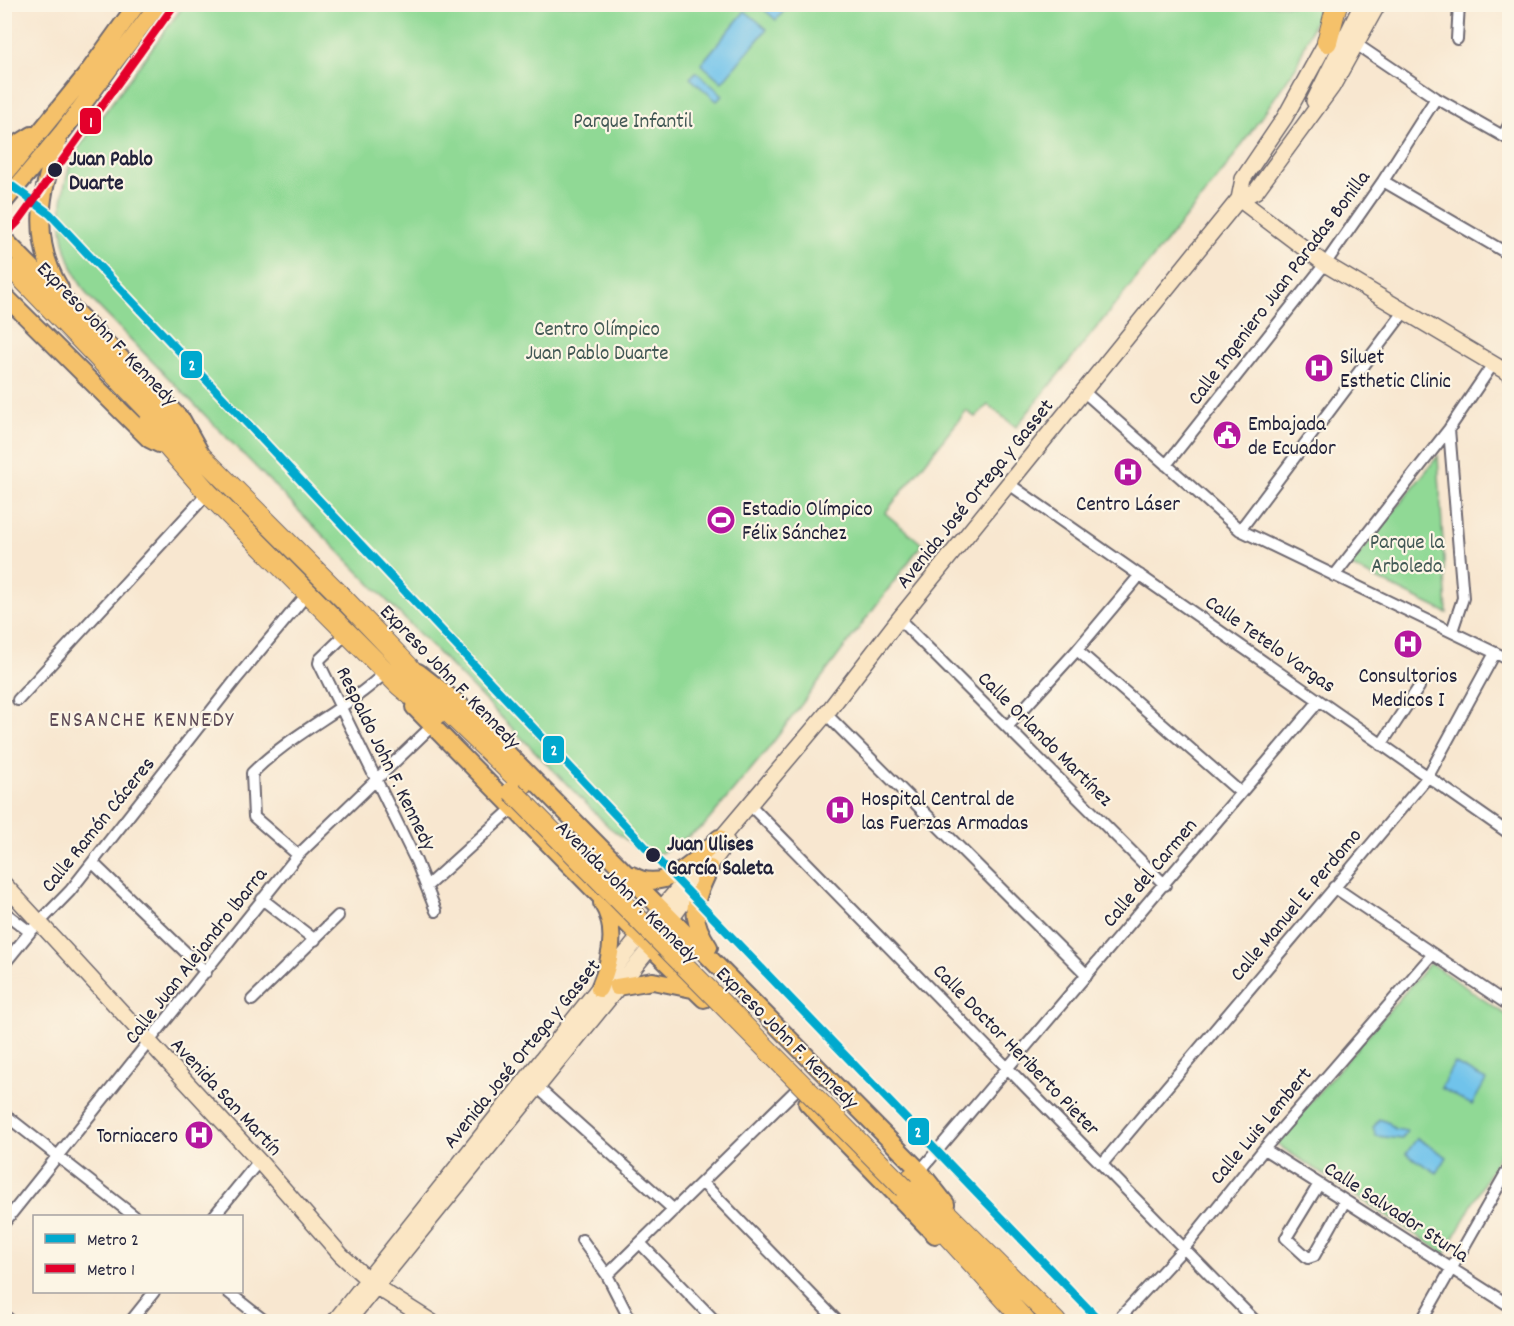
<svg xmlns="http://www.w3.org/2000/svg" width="1514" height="1326" viewBox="0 0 1514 1326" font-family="Dekko,sans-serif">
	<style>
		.green { fill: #90d995; stroke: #597e68; stroke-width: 1.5 }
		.water { fill: #6fc3eb; stroke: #487293; stroke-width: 1.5 }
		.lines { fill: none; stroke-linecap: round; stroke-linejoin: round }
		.highway-tunnel { stroke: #cdc0b2; stroke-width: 20; stroke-dasharray: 20 10; stroke-linecap: butt }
		.street-casing { stroke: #6d676f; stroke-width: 14 }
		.secondary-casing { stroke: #6d676f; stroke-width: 18 }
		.primary-casing { stroke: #6d676f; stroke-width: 20 }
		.highway-casing { stroke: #6d676f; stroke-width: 22 }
		.street { stroke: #fff; stroke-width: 10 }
		.secondary { stroke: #fbe6c4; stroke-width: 15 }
		.primary { stroke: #f5c16b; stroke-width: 16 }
		.highway { stroke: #f5c16b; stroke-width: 20 }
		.highway-bridge-casing { stroke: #6d676f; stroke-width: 22; stroke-linecap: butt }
		.highway-bridge { stroke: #f5c16b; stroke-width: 20 }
		.metro-1-casing { stroke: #fcf5e5; stroke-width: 12 }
		.metro-2-casing { stroke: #fcf5e5; stroke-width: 12 }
		.metro-1 { stroke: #00a9ce; stroke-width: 8 }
		.metro-2 { stroke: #e4002b; stroke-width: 8 }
		.stop-dot { fill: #22223b; stroke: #fcf5e5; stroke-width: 2 }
		.labels { text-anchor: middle; stroke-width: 4.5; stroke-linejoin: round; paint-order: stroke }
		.park-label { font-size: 21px; fill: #435956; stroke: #fcf5e5 }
		.stop-label { font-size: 21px; font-weight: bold; fill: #22223b; stroke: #fcf5e5; text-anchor: start }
		.street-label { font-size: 21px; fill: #22223b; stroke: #fcf5e5 }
		.poi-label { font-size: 21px; fill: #22223b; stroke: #fcf5e5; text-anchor: start }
		.neighbourhood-label { font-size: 22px; letter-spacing: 1.5px; fill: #5f4c58; stroke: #fcf5e5 }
		.line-badge { stroke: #fcf5e5; stroke-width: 2 }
		.badge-label { font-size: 16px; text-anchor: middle; font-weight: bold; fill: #fff }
	</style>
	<rect width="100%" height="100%" fill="#fcf5e5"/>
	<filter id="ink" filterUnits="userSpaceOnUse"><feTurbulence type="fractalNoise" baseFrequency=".0167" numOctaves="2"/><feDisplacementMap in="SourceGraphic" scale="12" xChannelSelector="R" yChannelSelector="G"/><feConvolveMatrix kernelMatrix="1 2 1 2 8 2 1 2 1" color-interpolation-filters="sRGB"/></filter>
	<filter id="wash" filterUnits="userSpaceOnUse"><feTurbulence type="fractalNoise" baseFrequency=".008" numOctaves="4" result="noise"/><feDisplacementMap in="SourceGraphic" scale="24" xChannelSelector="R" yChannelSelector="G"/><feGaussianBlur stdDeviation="1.35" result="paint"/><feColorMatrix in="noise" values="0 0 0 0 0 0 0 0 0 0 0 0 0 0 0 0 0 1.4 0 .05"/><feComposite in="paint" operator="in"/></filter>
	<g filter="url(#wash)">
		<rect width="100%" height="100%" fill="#f8e7d0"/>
		<path class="green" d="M184,5H1321L1296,67L1225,169L1016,427L988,405L975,417L966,411L885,513L922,544L768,749L703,827L661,853L645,854L609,827L88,296C57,250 54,206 74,154Z
			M1438,456L1447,613L1350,566Z
			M1430,963L1509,1017V1137L1445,1254L1275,1143Z"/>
		<path class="water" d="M759,5H789L776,20Z
			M745,11L767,29L722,82L701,64Z
			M696,72L723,95L717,101L690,78Z
			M1454,1063L1486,1080L1472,1105L1441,1088Z
			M1379,1119L1389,1123L1395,1129L1407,1131L1402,1139L1376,1136L1373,1128Z
			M1417,1138L1447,1157L1437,1173L1406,1154Z"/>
	</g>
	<g filter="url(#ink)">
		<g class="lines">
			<path class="highway-tunnel" d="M4,277L6,279"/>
			<g class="street-casing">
				<path id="street" d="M1457,39L1459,4
					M1356,44L1436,98L1510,140
					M1503,136L1510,123
					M1383,181L1510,255
					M1083,391L1240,530L1510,660
					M1449,429L1463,598L1452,631
					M1166,465L1325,264L1383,181L1436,98
					M1009,484L1510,834
					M1240,530L1404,312
					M1334,576L1449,429L1493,364
					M899,619L1165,885
					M348,632L320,659L319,663L416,861L436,911
					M1077,650L1241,793
					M18,700L208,493
					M826,714L1087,975
					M1008,726L1077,650L1140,575
					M1381,745L1419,687
					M750,805L1256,1322
					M298,855L254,817L252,773C292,733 344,711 386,672
					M93,863L206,972
					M427,886L513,808
					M1334,887L1510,1006
					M262,899L315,940
					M4,912L30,932
					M4,964L30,932L70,891L237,678L308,593
					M252,1000L338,916
					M536,1086L674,1210
					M4,1114L134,1216
					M1264,1149L1510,1306
					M1102,1164L1427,778L1495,653
					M920,1171L1319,701
					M702,1182L838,1322
					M1319,1184L1286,1238L1308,1258L1314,1256L1345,1201
					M214,1216L259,1161
					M4,1223L298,855L432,726
					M582,1240L607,1275L631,1322
					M640,1243L716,1322
					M607,1275L795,1091
					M228,1292L266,1322
					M4,1315L12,1322
					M130,1322L154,1292
					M1116,1322L1185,1247L1264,1149L1433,954
					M1421,1322L1510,1166"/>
			</g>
			<g class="secondary-casing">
				<path id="secondary" d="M1314,101L1362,4
					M1239,199L1325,264L1510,374
					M1239,199L1243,179L1285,117L1331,33
					M4,884L259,1161L341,1255L375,1286L432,1322
					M334,1322L662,908L826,714L899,619L1239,199L1256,191L1332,87L1378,4
					M347,1322L650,948L727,842"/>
			</g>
			<g class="primary-casing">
				<path id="primary" d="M58,143C40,191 31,241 60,288
					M4,152L32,135
					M4,176L86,75L137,4
					M4,202L63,131L158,4
					M4,239L182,420L201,454
					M4,295L149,439L159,444
					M418,672L458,703L920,1171L946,1204
					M414,707L640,937L704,999
					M632,875C664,895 698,859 719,838
					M709,947C687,914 695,901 710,868
					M617,987L653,981L692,989
					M599,989C610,963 619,929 602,903
					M807,1103L935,1235"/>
			</g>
			<g class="highway-casing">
				<path id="highway" d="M1327,42L1337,4
					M14,270L166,428L203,458L342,597L409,667L436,700L523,784
					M148,424L208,493L399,685L435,715
					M911,1178L1056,1322
					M904,1188L1026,1322"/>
			</g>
			<use href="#street" class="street"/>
			<use href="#secondary" class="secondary"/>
			<use href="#primary" class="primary"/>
			<use href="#highway" class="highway"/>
			<g class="highway-bridge-casing">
				<path id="highway-bridge" d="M512,791L904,1188"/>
			</g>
			<use href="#highway-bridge" class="highway-bridge"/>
			<g class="metro-1-casing">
				<path id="metro-1" d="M4,180L50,214L653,855L1101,1322"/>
			</g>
			<g class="metro-2-casing">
				<path id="metro-2" d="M4,236L18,222L175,4"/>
			</g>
			<use href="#metro-1" class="metro-1"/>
			<use href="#metro-2" class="metro-2"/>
		</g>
	</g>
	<defs>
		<g id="hospital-disc" transform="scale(1.5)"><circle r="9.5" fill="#b5179e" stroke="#fcf5e5"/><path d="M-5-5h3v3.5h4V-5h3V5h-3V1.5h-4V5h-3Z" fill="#fff"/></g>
		<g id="civic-disc" transform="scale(1.5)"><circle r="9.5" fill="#b5179e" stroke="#fcf5e5"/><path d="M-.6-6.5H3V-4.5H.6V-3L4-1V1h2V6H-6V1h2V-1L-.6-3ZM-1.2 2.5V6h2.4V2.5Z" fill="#fff"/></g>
		<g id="stadium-disc" transform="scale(1.5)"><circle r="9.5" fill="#b5179e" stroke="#fcf5e5"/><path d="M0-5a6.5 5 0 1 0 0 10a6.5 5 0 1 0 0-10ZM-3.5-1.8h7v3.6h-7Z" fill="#fff"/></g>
	</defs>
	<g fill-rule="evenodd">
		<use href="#hospital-disc" x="1319" y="368"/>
		<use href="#civic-disc" x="1227" y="435"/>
		<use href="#hospital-disc" x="1128" y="472"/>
		<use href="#stadium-disc" x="721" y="520"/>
		<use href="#hospital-disc" x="1408" y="644"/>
		<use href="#hospital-disc" x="840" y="810"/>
		<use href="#hospital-disc" x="199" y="1135"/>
	</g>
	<g class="stop-dot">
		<circle cx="55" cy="170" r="8"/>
		<circle cx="653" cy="855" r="8"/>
	</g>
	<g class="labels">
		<g class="park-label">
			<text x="633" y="127">Parque Infantil</text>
			<text x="597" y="335">Centro Olímpico<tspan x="597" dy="24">Juan Pablo Duarte</tspan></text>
			<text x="1407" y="548">Parque la<tspan x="1407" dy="24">Arboleda</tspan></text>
		</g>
		<g class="stop-label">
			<text x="69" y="165">Juan Pablo<tspan x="69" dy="24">Duarte</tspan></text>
			<text x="667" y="850">Juan Ulises<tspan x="667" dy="24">García Saleta</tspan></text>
		</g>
		<g class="street-label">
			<text transform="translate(1278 287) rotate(-53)" y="7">Calle Ingeniero Juan Paradas Bonilla</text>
			<text transform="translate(108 333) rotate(46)" y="7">Expreso John F. Kennedy</text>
			<text transform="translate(974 493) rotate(-51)" y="7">Avenida José Ortega y Gasset</text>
			<text transform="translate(1271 643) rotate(35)" y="7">Calle Tetelo Vargas</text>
			<text transform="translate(451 676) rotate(46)" y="7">Expreso John F. Kennedy</text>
			<text transform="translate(1046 738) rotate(45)" y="7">Calle Orlando Martínez</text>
			<text transform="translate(387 758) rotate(64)" y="7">Respaldo John F. Kennedy</text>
			<text transform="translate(97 824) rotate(-51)" y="7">Calle Ramón Cáceres</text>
			<text transform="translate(1149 872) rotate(-50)" y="7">Calle del Carmen</text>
			<text transform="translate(628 891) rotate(45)" y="7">Avenida John F. Kennedy</text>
			<text transform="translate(1295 904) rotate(-50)" y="7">Calle Manuel E. Perdomo</text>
			<text transform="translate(195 955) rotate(-52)" y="7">Calle Juan Alejandro lbarra</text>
			<text transform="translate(788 1037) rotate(45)" y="7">Expreso John F. Kennedy</text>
			<text transform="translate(1017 1049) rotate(46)" y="7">Calle Doctor Heriberto Pieter</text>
			<text transform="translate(521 1053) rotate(-51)" y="7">Avenida José Ortega y Gasset</text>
			<text transform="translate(227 1096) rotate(47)" y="7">Avenida San Martín</text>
			<text transform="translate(1260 1125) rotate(-50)" y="7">Calle Luis Lembert</text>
			<text transform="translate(1397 1211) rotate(33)" y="7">Calle Salvador Sturla</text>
		</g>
		<g class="poi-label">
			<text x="1340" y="363">Siluet<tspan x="1340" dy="24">Esthetic Clinic</tspan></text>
			<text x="1248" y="430">Embajada<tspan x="1248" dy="24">de Ecuador</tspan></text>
			<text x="1128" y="510" text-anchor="middle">Centro Láser</text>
			<text x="742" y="515">Estadio Olímpico<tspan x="742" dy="24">Félix Sánchez</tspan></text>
			<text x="1408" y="682" text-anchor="middle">Consultorios<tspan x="1408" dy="24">Medicos I</tspan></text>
			<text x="861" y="805">Hospital Central de<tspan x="861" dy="24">las Fuerzas Armadas</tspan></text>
			<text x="178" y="1142" text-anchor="end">Torniacero</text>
		</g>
		<g class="neighbourhood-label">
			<text x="142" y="726">ENSANCHE KENNEDY</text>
		</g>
	</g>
	<g class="line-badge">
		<rect x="79" y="107" width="23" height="28" rx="6" fill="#e4002b"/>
		<rect x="180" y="350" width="23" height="29" rx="6" fill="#00a9ce"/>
		<rect x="542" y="735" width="23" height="29" rx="6" fill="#00a9ce"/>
		<rect x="907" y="1117" width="23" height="29" rx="6" fill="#00a9ce"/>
	</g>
	<g class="badge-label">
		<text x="91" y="127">1</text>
		<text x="192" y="370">2</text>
		<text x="554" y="755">2</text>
		<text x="918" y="1137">2</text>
	</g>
	<rect width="1514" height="1326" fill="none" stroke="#fcf5e5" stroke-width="24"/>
	<rect x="33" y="1215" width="210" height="78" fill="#fcf5e5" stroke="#a5a1a1" stroke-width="1.5"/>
	<rect x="45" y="1234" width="30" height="9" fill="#00a9ce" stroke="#a5a1a1" stroke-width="1.5"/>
	<text x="87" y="1245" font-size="18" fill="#22223b">Metro 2</text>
	<rect x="45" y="1264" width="30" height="9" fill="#e4002b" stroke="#a5a1a1" stroke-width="1.5"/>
	<text x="87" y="1275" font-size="18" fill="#22223b">Metro 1</text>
</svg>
